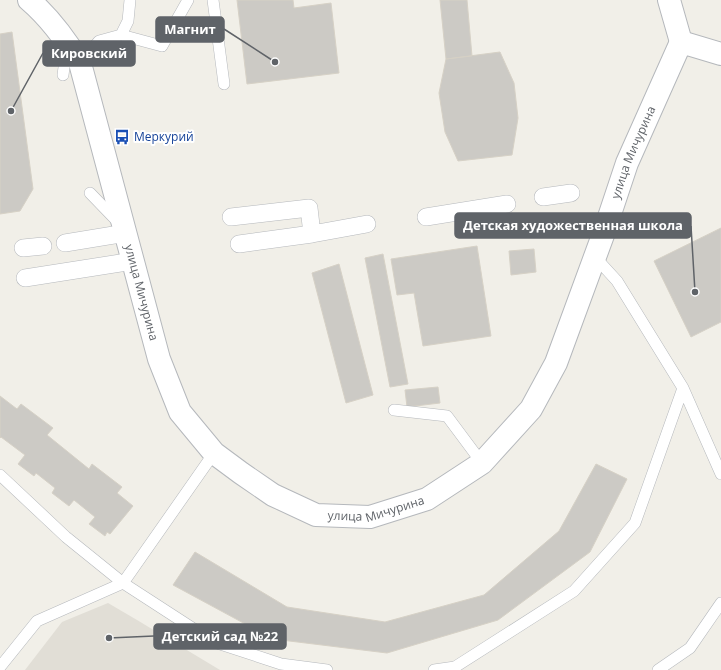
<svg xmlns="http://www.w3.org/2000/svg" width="721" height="670" viewBox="0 0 721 670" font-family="'Open Sans',sans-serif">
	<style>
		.education { fill: #e1ded6 }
		.building { fill: #cccac5; stroke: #d6d1c6 }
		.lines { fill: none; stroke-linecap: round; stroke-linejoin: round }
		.service-casing { stroke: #b5b8bc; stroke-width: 12 }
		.pedestrian-casing { stroke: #b5b8bc; stroke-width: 18 }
		.minor-casing { stroke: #b5b8bc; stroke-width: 24 }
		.tertiary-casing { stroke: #b5b8bc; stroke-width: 24 }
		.service { stroke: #fff; stroke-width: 11 }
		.pedestrian { stroke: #fff; stroke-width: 17 }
		.minor { stroke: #fff; stroke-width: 22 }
		.tertiary { stroke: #fff; stroke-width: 22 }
		.labels { text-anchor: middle; stroke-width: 4; stroke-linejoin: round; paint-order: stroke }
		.transit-label { font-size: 12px; fill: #164399; stroke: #fff; text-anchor: start }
		.street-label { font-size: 12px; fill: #5f6368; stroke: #fff }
		.leader { fill: none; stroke: #5f6368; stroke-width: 1.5 }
		.callout-dot { fill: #5f6368; stroke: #fff; stroke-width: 1.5 }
		.callout { fill: #5f6368; stroke: #5f6368; stroke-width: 1.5 }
		.callout-label { font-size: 13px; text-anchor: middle; font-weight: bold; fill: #fff }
	</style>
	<rect width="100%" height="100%" fill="#f1efe8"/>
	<path class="education" d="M108,603L137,620L220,670H25L62,622Z"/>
	<path class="building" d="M237,0H293L294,8L331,3L339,73L247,84Z
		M440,0H467L472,56L446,59Z
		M12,32L33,189L20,211L0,214V34Z
		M500,52L514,83L518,118L512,155L458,161L445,132L439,93L446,59Z
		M721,228V322L691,337L654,261Z
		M477,246L491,336L423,346L414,293L397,295L391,259Z
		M534,249L536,272L511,275L509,251Z
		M383,254L408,384L390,387L365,258Z
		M339,264L373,395L346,403L312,273Z
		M438,387L440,403L407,407L405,390Z
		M0,396L17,409L21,404L53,428L47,435L89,469L92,464L122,487L117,493L133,506L110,534L107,532L105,536L89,524L95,517L74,500L69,506L52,493L55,488L36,473L34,476L18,464L25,455L1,437L0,438Z
		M596,464L627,479L590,552L498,620L387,653L273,639L173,585L195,552L287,607L385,622L484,595L559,531Z"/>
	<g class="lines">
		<g class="service-casing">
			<path id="service" d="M213,0L224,84
				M121,35L162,46L188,0
				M80,63L99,41L121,35L128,21L130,0
				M63,75L67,45
				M90,193L118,222
				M683,388L721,474
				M394,410L447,416L482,463
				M0,475L66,537L123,583L214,642L281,664L327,670
				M0,667L37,621L123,583L214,453
				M434,670L455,667L574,591L635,523L683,388L617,281L595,257
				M658,670L690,648L721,603"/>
		</g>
		<g class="pedestrian-casing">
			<path id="pedestrian" d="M543,197L571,193
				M231,217L309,208L312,234L239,244
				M426,217L507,204
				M312,234L367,224
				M65,243L126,233
				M23,248L43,246
				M25,278L133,261"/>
		</g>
		<g class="minor-casing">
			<path id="minor" d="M669,0L681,42"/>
		</g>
		<g class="tertiary-casing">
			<g id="tertiary">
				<path id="s1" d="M29,0C50,18 66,40 80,63L159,359L180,412L214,453L241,473L273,495L316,515L370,517L427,499L482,463L531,409L556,363L603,235L627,163L681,42L721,54"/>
			</g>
		</g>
		<use href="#service" class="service"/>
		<use href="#pedestrian" class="pedestrian"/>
		<use href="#minor" class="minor"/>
		<use href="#tertiary" class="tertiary"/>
	</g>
	<defs>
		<g id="bus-bare" transform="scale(1.2)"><path d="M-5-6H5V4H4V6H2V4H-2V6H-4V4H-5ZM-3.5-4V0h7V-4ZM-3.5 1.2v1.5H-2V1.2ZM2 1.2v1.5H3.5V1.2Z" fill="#1a4fb4" stroke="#fff" stroke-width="2.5" paint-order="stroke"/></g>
	</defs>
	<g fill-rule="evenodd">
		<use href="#bus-bare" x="122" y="137"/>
	</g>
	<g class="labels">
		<g class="transit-label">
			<text x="134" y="141">Меркурий</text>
		</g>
		<g class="street-label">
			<text dy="4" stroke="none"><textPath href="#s1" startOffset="1147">улица Мичурина</textPath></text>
			<text dy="4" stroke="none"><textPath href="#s1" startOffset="319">улица Мичурина</textPath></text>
			<text dy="4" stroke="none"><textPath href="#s1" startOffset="679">улица Мичурина</textPath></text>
		</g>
	</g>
	<path class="leader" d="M275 62L224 29M11 111L43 53M695 292L691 226M109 638L154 636"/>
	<g class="callout-dot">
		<circle cx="275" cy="62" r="4"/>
		<circle cx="11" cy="111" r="4"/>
		<circle cx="695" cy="292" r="4"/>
		<circle cx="109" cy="638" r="4"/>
	</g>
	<g class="callout">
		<rect x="156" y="17" width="68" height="25" rx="4"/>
		<rect x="43" y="41" width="92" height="25" rx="4"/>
		<rect x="455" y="213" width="236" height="25" rx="4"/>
		<rect x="154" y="624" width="132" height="25" rx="4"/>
	</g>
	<g class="callout-label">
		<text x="190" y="34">Магнит</text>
		<text x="89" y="58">Кировский</text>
		<text x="573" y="230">Детская художественная школа</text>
		<text x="220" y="641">Детский сад №22</text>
	</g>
</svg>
